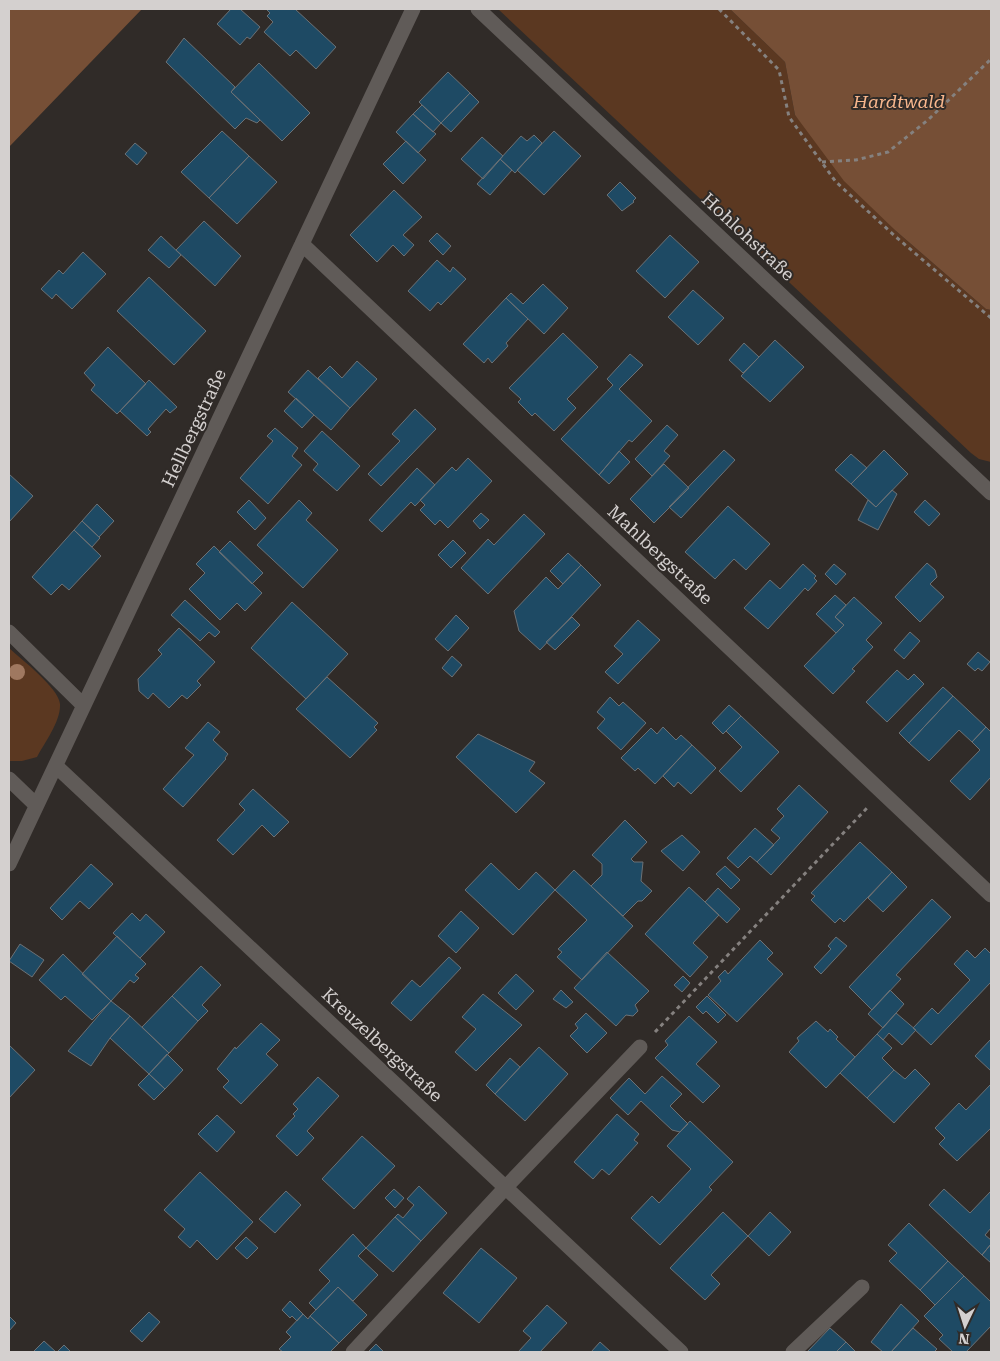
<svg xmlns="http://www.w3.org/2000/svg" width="1000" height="1361" viewBox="0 0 1000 1361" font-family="'Roboto Serif',serif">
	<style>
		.green { fill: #5b3821 }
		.forest { fill: #764f36 }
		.building { fill: #1e4a64; stroke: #6c7175 }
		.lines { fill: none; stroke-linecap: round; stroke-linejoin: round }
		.path { stroke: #85817f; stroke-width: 3; stroke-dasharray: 4 4; stroke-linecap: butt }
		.minor { stroke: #605b58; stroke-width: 15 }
		.tree { fill: #9f7860 }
		.labels { text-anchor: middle; stroke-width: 4; stroke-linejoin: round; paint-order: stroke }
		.park-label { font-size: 18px; font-style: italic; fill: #f9b78d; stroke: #302b28 }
		.street-label { font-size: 18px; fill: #d4d0cf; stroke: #302b28 }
	</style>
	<rect width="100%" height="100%" fill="#302b28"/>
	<path class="green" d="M498,9H730L785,62L795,115L896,231L986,309L991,310V462L979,459L971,453Z
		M9,648C21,659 59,688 60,704C61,721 45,742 37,757L22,761H9Z"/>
	<path class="forest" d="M9,9H142L9,147Z
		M730,9H991V310L986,309L896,231L844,181L795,115L785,62Z"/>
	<path class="building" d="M231,9H240L260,27L250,39L247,37L240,45L217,24Z
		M266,9H295L336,47L316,69L296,50L290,56L264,32L273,22L267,16L270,13Z
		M184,38L235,87L231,92L260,120L257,123L246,118L235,129L166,62Z
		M259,63L310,113L282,141L231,92Z
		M448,72L470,93L441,123L419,102Z
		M470,93L479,102L451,132L441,123Z
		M422,105L441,123L433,132L413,114Z
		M413,114L436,134L418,153L396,132Z
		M222,131L249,156L209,198L181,172Z
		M554,131L581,156L544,195L517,170Z
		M534,135L542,143L515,173L500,159L521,136L527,141Z
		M482,137L503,156L483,179L461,159Z
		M406,141L426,160L403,184L383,164Z
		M135,143L147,153L137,165L125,154Z
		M249,156L277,182L237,224L209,198Z
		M500,159L512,170L490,195L477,184Z
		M620,182L636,198L633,201L634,202L622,211L607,195Z
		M394,190L422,217L403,235L414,245L404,256L393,245L377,262L350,235Z
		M204,221L241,256L215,286L176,250Z
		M437,233L451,246L443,255L429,241Z
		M670,235L699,262L665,298L636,271Z
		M161,236L181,255L169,268L148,250Z
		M83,252L106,274L72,309L56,294L52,299L41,289L59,270L63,274Z
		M437,260L450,272L453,267L466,279L441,305L438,302L430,311L408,291Z
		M149,277L206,331L174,365L117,311Z
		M543,284L568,308L544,334L506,298L511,293L523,304Z
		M693,290L724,318L698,345L668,317Z
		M506,298L528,319L506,343L508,346L492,363L488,358L484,363L463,344Z
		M563,333L598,367L567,399L576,408L554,431L535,413L532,416L518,402L521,399L509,388Z
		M775,340L804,367L770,402L741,376Z
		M744,343L759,357L743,373L729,360Z
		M108,347L146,384L117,414L91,390L95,385L84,373Z
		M630,354L643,365L619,389L652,421L632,442L629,440L599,475L561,439L613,385L607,379Z
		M357,361L377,379L350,408L318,378L330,366L342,378Z
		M308,370L350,408L331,430L288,392Z
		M149,380L177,407L170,413L166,409L148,429L151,432L147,436L120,411Z
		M296,398L314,415L302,428L284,411Z
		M415,409L436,429L381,486L368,474L400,441L392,434Z
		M667,425L678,435L664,451L670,456L652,476L635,459Z
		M275,428L298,448L292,456L302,465L268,504L240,478L273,441L267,436Z
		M322,431L360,466L337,491L313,470L318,464L304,451Z
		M724,450L735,460L681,518L669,507Z
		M884,450L908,474L876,507L851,484Z
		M619,451L630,462L609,484L599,475Z
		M851,454L867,468L851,484L835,470Z
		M468,458L492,481L448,528L440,520L435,525L420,510L425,505L420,500L452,467L456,471Z
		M664,464L689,488L654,523L630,499Z
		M417,468L435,485L415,506L411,502L382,532L369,520Z
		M9,474L33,496L9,522Z
		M892,490L897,494L878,530L858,520L868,500L876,507Z
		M249,500L266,518L255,530L237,512Z
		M299,500L312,513L306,520L338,550L303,588L257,545Z
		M925,500L940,514L929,526L914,512Z
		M97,504L114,521L99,537L82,521Z
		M728,506L770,544L746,570L734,559L715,579L685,552Z
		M481,513L489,520L480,529L473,521Z
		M524,514L545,534L488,594L461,568L488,539L494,545Z
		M82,521L100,538L92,547L74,530Z
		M74,530L101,556L69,590L62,584L51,595L32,577Z
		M453,540L466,553L451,568L438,555Z
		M230,541L263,573L252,584L219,552Z
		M214,546L262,593L245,611L237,603L220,620L189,589L205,573L196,564Z
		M568,553L581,565L563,584L550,571Z
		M927,563L935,570L937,577L930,584L944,597L920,622L895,597Z
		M803,564L816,576L814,578L817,581L808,591L805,588L768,629L744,608L770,580L780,589Z
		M834,564L846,574L836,585L825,574Z
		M581,565L601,585L540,650L519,631L514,611L546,577L558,589Z
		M835,595L846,605L835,617L844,625L836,633L816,614Z
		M854,597L882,623L866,640L873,647L852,669L855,671L833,694L804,666L844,625L835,617Z
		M185,600L220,632L215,637L209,632L200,641L171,615Z
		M292,602L348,654L306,699L251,648Z
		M456,615L469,628L448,651L435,639Z
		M572,617L580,625L555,650L546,642Z
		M638,620L660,640L618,684L605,672L623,654L614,646Z
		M179,628L215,662L197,681L201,685L187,699L182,695L169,708L153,693L148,699L139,691L138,679L162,654L158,650Z
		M910,632L920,641L904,659L894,650Z
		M978,652L990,662L982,671L978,668L975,671L967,664Z
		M452,656L462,665L452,677L442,668Z
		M897,670L908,680L914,674L924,684L887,722L866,702Z
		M327,677L378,723L374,727L377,730L350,758L296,709Z
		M943,687L953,696L909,743L899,733Z
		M953,696L986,727L972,742L959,730L929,761L909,743Z
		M610,697L619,706L623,702L646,723L621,750L597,728L605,719L597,712Z
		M729,705L741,716L723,734L712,723Z
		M741,716L779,752L741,792L719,771L742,747L726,731Z
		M208,722L220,732L213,740L228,754L225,758L226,759L183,807L163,789L194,755L185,748Z
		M663,727L676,740L681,735L692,745L655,784L638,768L635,771L621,758L651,728L657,734Z
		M986,727L991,732V777L970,800L950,781L980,750L972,742Z
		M478,734L535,762L529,771L545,783L516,813L456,757Z
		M692,745L716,768L691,794L678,782L674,787L663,776Z
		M799,785L828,812L771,875L757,862L780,838L771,830L784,816L777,809Z
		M253,789L289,822L274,837L262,825L233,855L217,840L245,810L239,804Z
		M625,820L647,842L631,859L634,862H643L641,881L652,891L642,901H638L623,916L591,886L602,875V864L592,855Z
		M755,828L774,845L757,862L750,856L738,868L727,858Z
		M682,835L700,852L683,871L661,851Z
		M860,842L892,872L844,922L840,918L835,923L811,900L815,896L811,893Z
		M491,863L519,890L536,872L555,890L513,935L465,890Z
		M91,864L113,884L89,909L80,901L62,920L50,908Z
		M725,866L740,880L731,889L716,874Z
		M574,870L633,926L582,980L557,957L562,952L558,949L587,920L555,890Z
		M892,872L907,887L883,912L868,898Z
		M689,887L719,915L693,943L708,957L690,977L645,934Z
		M718,888L740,909L727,923L705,902Z
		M932,899L951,917L896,975L901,979L872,1010L849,987Z
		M461,911L479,928L456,953L438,936Z
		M132,913L140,921L146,914L165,932L140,958L113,933Z
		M117,936L146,964L135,975L139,978L134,983L130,980L111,1001L82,974Z
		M836,937L847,946L821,974L814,967L831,949L828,946Z
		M760,940L773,953L767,959L783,974L737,1022L708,995L721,981L718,977L725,970L728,974Z
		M20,944L44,960L32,977L9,961Z
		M985,948L991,954V982L931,1045L913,1028L932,1008L938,1014L970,980L954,964L967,950L975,958Z
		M607,952L649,991L635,1005L638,1011L633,1016L626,1015L616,1026L574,988Z
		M63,954L111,1001L92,1020L65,996L61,1000L39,980Z
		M449,957L461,968L411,1021L391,1003L412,980L420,987Z
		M201,966L221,985L202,1005L208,1011L198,1021L172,996Z
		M516,974L534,991L516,1010L498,993Z
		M683,976L690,983L682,992L674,985Z
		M561,990L573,1002L566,1008L553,999Z
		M890,990L904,1004L883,1028L868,1014Z
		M483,994L522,1025L476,1071L455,1052L476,1029L462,1017Z
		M172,996L198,1021L169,1053L142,1027Z
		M707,996L726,1015L718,1023L706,1011L703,1014L696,1007Z
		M111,1001L130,1016L110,1038L91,1066L68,1051Z
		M586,1013L607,1033L587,1053L570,1036L578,1028L575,1024Z
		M896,1013L916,1030L902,1045L889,1033L883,1040L877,1034Z
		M130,1016L169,1053L149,1074L110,1038Z
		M689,1016L717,1042L696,1064L720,1086L703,1103L655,1058L668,1045L665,1041Z
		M816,1021L828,1032L830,1029L838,1037L836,1039L855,1057L826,1088L789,1052L799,1041L797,1038Z
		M261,1023L280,1040L266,1054L278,1065L241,1104L223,1087L229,1081L217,1069L235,1047L236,1049Z
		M877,1034L892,1048L882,1058L894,1070L867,1098L840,1073Z
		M991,1039V1071L975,1056Z
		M9,1045L35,1070L9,1098Z
		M539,1047L568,1074L525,1121L495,1094Z
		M167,1054L183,1070L165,1089L149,1074Z
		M510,1058L520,1067L495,1094L486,1085Z
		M915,1069L930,1084L894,1123L867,1098L894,1070L905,1079Z
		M149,1074L165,1089L154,1100L138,1085Z
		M662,1076L682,1094L670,1106L688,1124L680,1132L672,1130L641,1101L628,1115L610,1098L629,1078L645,1094Z
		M318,1077L339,1096L307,1131L314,1138L297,1156L276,1136L295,1116L293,1114L298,1109L293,1104Z
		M991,1084V1128L957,1161L939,1144L945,1138L935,1128L959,1103L966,1110Z
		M617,1114L639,1134L634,1140L638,1143L609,1175L602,1169L593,1179L574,1162Z
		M217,1115L235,1132L217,1152L198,1134Z
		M690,1121L733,1162L709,1187L712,1190L660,1245L631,1218L652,1196L659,1203L691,1169L667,1146Z
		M362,1136L395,1166L354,1209L322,1179Z
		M200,1172L253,1222L217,1260L197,1240L190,1248L178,1237L185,1229L164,1210Z
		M419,1186L447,1213L421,1241L395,1217L398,1214L403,1218L414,1205L407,1199Z
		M394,1189L404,1198L395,1208L385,1198Z
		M944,1189L970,1213L991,1191V1228L985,1235L991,1240V1244L982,1255L929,1205Z
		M286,1191L301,1205L275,1233L259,1219Z
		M723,1212L748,1236L711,1275L720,1284L705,1300L670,1268Z
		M770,1212L791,1232L769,1256L748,1236Z
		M395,1217L421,1241L393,1272L366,1248Z
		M909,1223L948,1261L920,1290L889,1261L897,1253L888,1245Z
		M353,1234L366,1248L358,1256L378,1275L353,1301L338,1287L316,1310L309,1303L330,1281L319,1270Z
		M246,1237L258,1248L247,1259L235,1248Z
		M991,1244V1263L982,1255Z
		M481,1248L517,1278L479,1323L443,1293Z
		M948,1261L964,1276L935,1305L920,1290Z
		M964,1276L991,1302V1326L966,1352H953L939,1339L943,1335L924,1316Z
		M338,1287L367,1315L339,1343L310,1316Z
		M290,1301L303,1314L297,1321L292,1316L290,1318L282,1310Z
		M901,1304L919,1321L891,1352H883L871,1342Z
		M547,1305L567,1323L540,1352H518L531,1338L523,1331Z
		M149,1312L160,1322L142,1342L130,1331Z
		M303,1314L308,1319L310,1316L339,1343L330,1352H283L279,1349L291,1337L286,1332Z
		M9,1316L16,1323L9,1331Z
		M830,1328L846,1342L836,1352H807Z
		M913,1328L937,1349L934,1352H891Z
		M44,1341L56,1352H33Z
		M600,1342L611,1352H591Z
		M846,1342L856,1352H836Z
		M376,1344L384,1352H368Z
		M64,1345L71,1352H57Z"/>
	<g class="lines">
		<path class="path" d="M719,9L779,70L789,117L836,182L896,237L991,318
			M822,162L856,160L888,152L929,119L991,59
			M655,1032L867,808"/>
		<path class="minor" d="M478,9L991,493
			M302,244L991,895
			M9,632L83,705
			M56,766L681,1352
			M9,779L36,805
			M9,864L413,9
			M353,1352L506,1187L640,1047
			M793,1352L862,1287"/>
	</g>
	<circle class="tree" cx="17" cy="672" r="8"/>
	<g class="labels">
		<g class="park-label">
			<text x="899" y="108">Hardtwald</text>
		</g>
		<g class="street-label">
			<text transform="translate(748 237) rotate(43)" y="6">Hohlohstraße</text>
			<text transform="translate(194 428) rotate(-65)" y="6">Hellbergstraße</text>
			<text transform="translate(660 555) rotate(43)" y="6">Mahlbergstraße</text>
			<text transform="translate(382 1045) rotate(43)" y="6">Kreuzelbergstraße</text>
		</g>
	</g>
	<rect width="1000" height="1361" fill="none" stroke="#d4d0cf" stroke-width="20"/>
	<g transform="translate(965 1326) rotate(184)" stroke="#302b28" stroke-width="4" paint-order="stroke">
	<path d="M0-4L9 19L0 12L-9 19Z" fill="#d4d0cf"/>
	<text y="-8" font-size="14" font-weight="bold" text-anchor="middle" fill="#d4d0cf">N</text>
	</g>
</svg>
